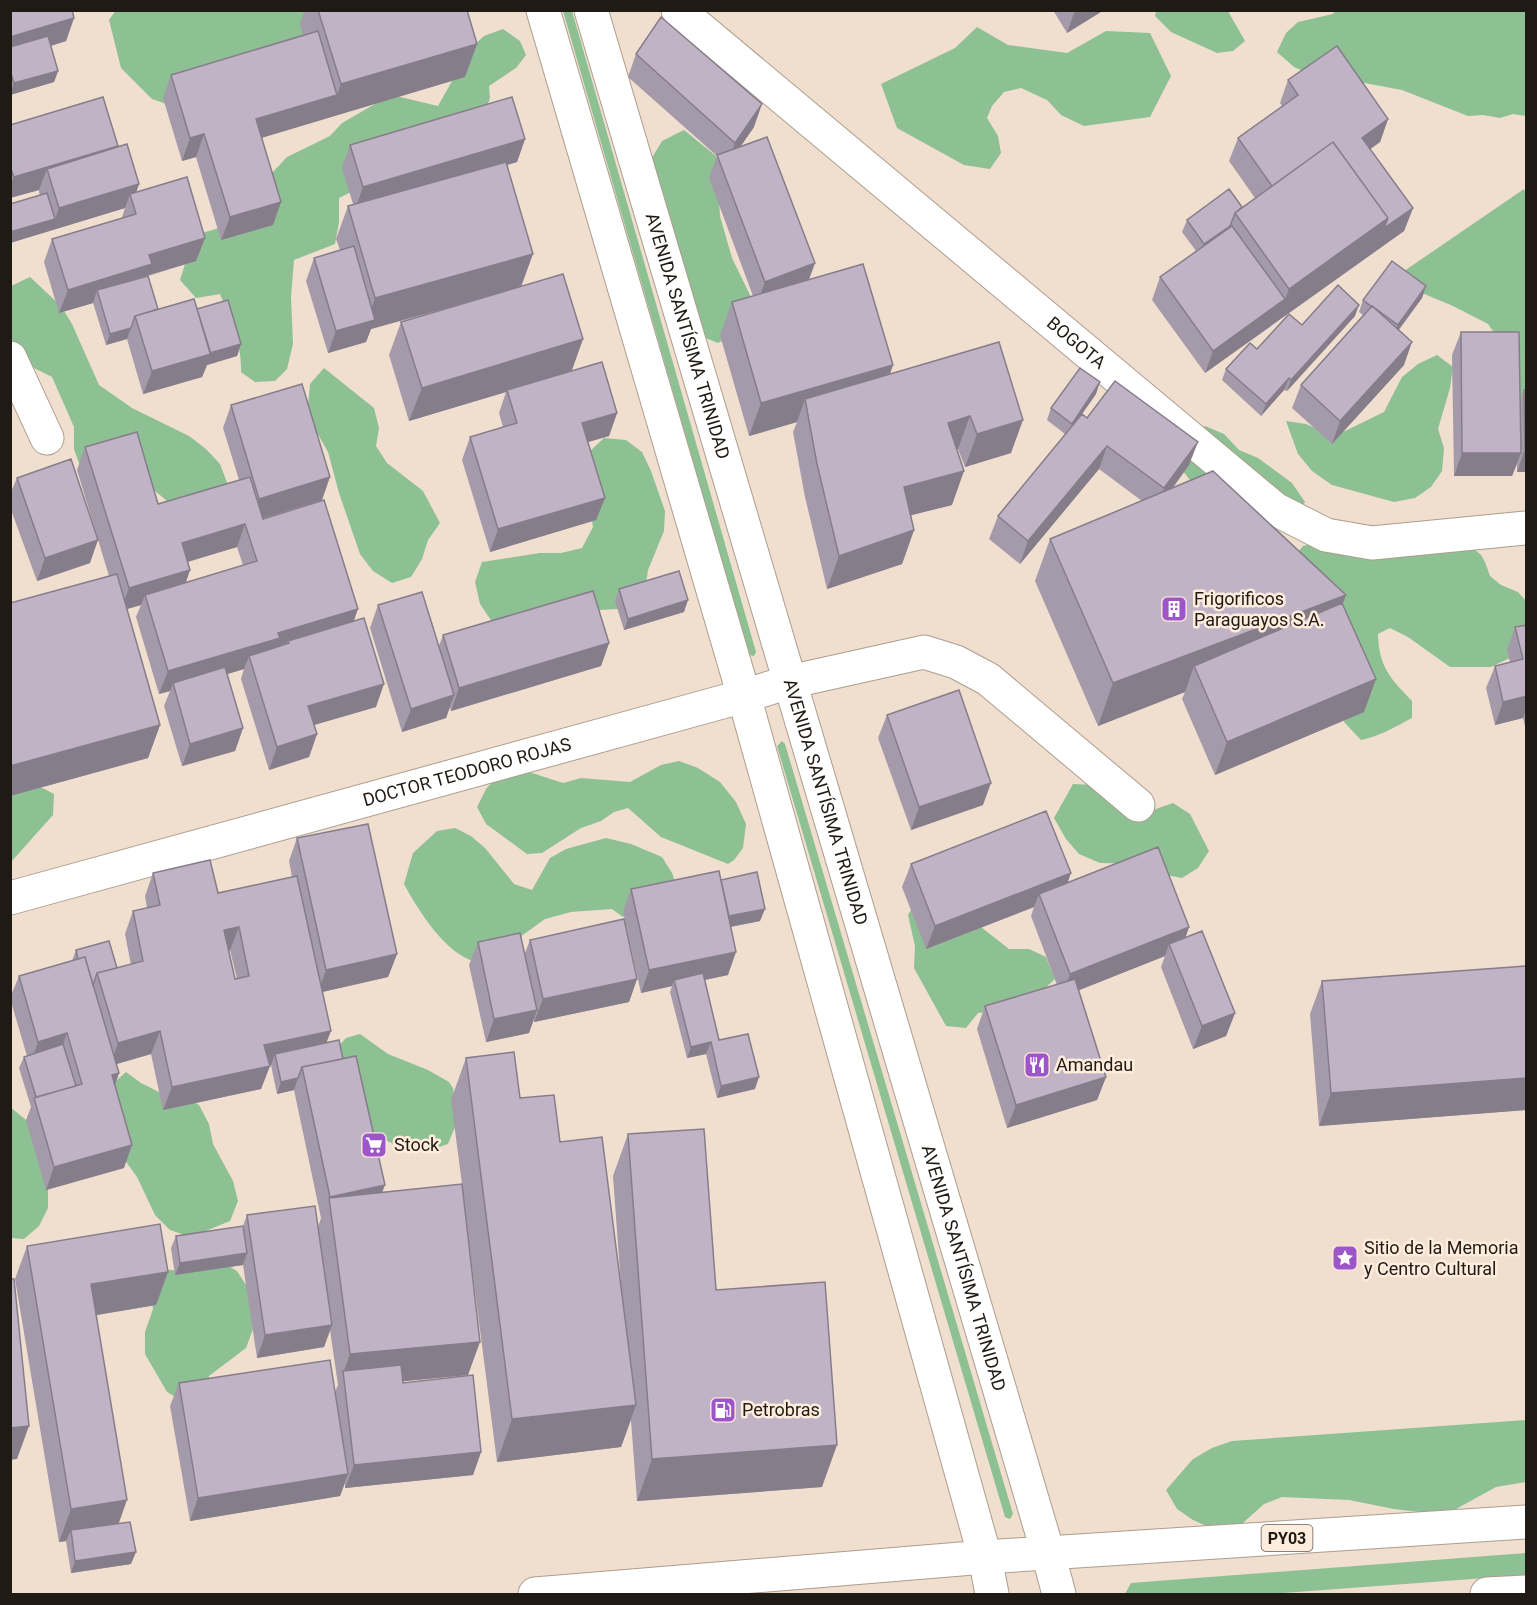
<svg xmlns="http://www.w3.org/2000/svg" width="1537" height="1605" viewBox="0 0 1537 1605" font-family="Roboto,sans-serif">
	<style>
		.green { fill: #8dc092 }
		.lines { fill: none; stroke-linecap: round; stroke-linejoin: round }
		.street-casing { stroke: #ad9d8e; stroke-width: 35 }
		.primary-casing { stroke: #ad9d8e; stroke-width: 35 }
		.highway-casing { stroke: #ad9d8e; stroke-width: 35 }
		.street { stroke: #fff; stroke-width: 33 }
		.primary { stroke: #fff; stroke-width: 33 }
		.highway { stroke: #fff; stroke-width: 33 }
		.wall { fill: #a59aa9; fill-rule: evenodd }
		.shaded-wall { fill: #867d8a }
		.building { fill: #c0b3c5; stroke: #867d8a; stroke-width: 1.5; fill-rule: evenodd }
		.labels { text-anchor: middle; stroke-width: 5; stroke-linejoin: round; paint-order: stroke }
		.shield { fill: #feecdc; stroke: #635950; stroke-width: 1.5 }
		.shield-label { font-size: 16px; font-weight: bold; fill: #201a14 }
		.street-label { font-size: 18px; fill: #201a14; stroke: #feecdc }
		.poi-label { font-size: 18px; fill: #201a14; stroke: #feecdc; text-anchor: start }
	</style>
	<rect width="100%" height="100%" fill="#f0dfcf"/>
	<path class="green" d="M116,10L337,11L317,29L195,114L152,99L121,68L109,20Z
		M563,11H572L756,652L754,656L749,655Z
		M1156,11H1230L1229,13L1245,41L1233,51L1217,53L1171,32L1155,16Z
		M1335,11H1526V116L1513,114L1500,118L1483,115L1468,116L1402,90L1306,72L1294,67L1277,52L1286,33L1298,22L1333,14Z
		M977,27L1008,45L1067,53L1106,31L1150,33L1171,76L1150,117L1084,126L1061,115L1047,100L1021,88L1004,92L992,106L987,118L998,136L1001,153L990,169L964,165L897,128L881,84L955,48Z
		M503,29L520,41L526,55L516,68L489,86L490,98L485,112L375,180L339,198V222L335,244L294,260L291,297L293,344L287,369L275,381L255,382L241,372C242,343 231,321 220,294L196,298L180,280L192,242L202,233L243,221L256,190L287,157L330,136L342,123L375,104L396,96L438,106L470,49L484,36Z
		M684,130L716,156L720,216L732,258L750,295L751,316L739,332L718,343L698,335L650,161L662,141Z
		M1524,189L1526,195V414L1511,396L1508,353L1488,324L1453,306L1391,280Z
		M30,277L61,306L72,324L99,385L132,408L189,436L206,449L220,464L228,485L178,510L143,481L82,472L74,449V427L52,377L32,367L11,394V286Z
		M1437,355L1453,367L1450,388L1438,429L1444,448L1442,471L1431,487L1415,498L1394,502L1332,485L1312,471L1298,454L1286,421L1306,424L1324,432L1345,431L1384,412L1402,377L1418,364Z
		M324,368L374,408L379,428L376,446L387,463L423,491L440,523L428,540L422,559L411,577L392,583L373,571L360,554L339,493L328,452L307,415L310,384Z
		M1205,426L1224,434L1239,450L1258,458L1292,483L1305,502L1292,522L1193,484L1179,466V445Z
		M604,438L626,440L642,452L651,471L665,511L664,531L648,570L645,590L633,608L568,612L493,623L480,604L475,582L482,562L540,553H561L582,548L593,527L588,495V453Z
		M1319,542H1466L1481,555L1485,562L1490,576L1501,585L1518,592L1526,601V644L1510,658L1491,667H1450L1408,637L1390,628L1378,634C1379,667 1390,678 1412,701V718C1395,727 1380,736 1361,740L1344,722L1351,682L1292,559L1303,546Z
		M782,741L785,744L1013,1514L1010,1519L1005,1517L777,746Z
		M679,761L698,768L720,782L736,802L746,824L743,848L734,860L728,864L661,837L628,808L614,812L601,821L581,828L542,853L527,854L486,824L477,807L486,789L497,777L529,772L563,783L581,778L630,782L661,765Z
		M35,784L54,794L53,815L11,862V785Z
		M1073,784L1095,785L1153,810L1173,803L1190,814L1209,851L1198,868L1182,878L1161,874L1143,864L1100,863L1079,854L1066,839L1054,818Z
		M455,828L471,836L485,848L514,884L532,890L550,858L566,849L606,838L631,844L662,857L672,873L676,884L667,897L623,917L612,909L571,912L545,919L520,937L486,964C480,963 473,962 468,959C442,948 417,908 404,884L413,853L437,831Z
		M919,897L958,909L1009,949H1029L1046,957L1055,979L1024,1008L978,1013L966,1028L946,1026L914,968L915,946L908,915Z
		M360,1034L388,1054L428,1070L449,1082L453,1088L457,1122L448,1144L433,1149L407,1151L372,1133L333,1052L346,1038Z
		M126,1072L141,1083L159,1092L182,1095L199,1105L209,1124L213,1144L233,1181L238,1201L230,1221L191,1237L170,1230L155,1215L137,1177L112,1142L109,1087Z
		M10,1107L36,1128L48,1185V1208L39,1226L24,1239L11,1238Z
		M219,1260L237,1271L248,1288L253,1329L246,1348L209,1376L207,1395L186,1403L167,1392L145,1354V1332L153,1309L149,1285L158,1268L178,1271Z
		M1526,1420V1482L1496,1487L1456,1509L1436,1514L1394,1509L1349,1500L1282,1497L1264,1504L1234,1531L1213,1529L1193,1520L1177,1509L1166,1490L1193,1459L1212,1448L1232,1441Z
		M1526,1553V1575L1270,1594H1125L1131,1583Z"/>
	<g class="lines">
		<g class="street-casing">
			<g id="street">
				<path id="s1" d="M678,10L1275,509L1326,535L1372,543L1526,528"/>
				<path d="M10,358L47,438"/>
				<path id="s2" d="M10,898L744,696L789,682L924,652L956,662L988,679L1138,805"/>
			</g>
		</g>
		<g class="primary-casing">
			<g id="primary">
				<path d="M543,10L744,696L985,1557L992,1594"/>
				<path id="s3" d="M591,10L1048,1553L1059,1594"/>
			</g>
		</g>
		<g class="highway-casing">
			<path id="highway" d="M535,1594L985,1557L1526,1522
				M1487,1594L1526,1592"/>
		</g>
		<use href="#street" class="street"/>
		<use href="#primary" class="primary"/>
		<use href="#highway" class="highway"/>
	</g>
	<path class="wall" d="M10,10L74,18L66,41L51,46L58,71L54,82L10,95Z
		M305,10H467L477,44L465,77L262,137L273,225L221,240L196,157L182,161L163,98L171,75L303,35L300,24Z
		M1053,10H1104L1067,33Z
		M636,54L754,127L740,147L815,263L809,280L893,365L890,374L999,342L1011,453L965,467L958,449H957L952,505L911,515L914,530L902,564L827,589L805,497L793,432L797,422L749,436L720,335L732,302L753,296L709,178L717,156L628,77Z
		M1288,80L1388,119L1380,142L1370,149L1413,208L1404,231L1205,373L1152,300L1160,277L1196,251L1182,232L1187,220L1242,207L1255,198L1229,161L1238,138L1282,106L1280,103Z
		M10,125L118,146L117,147L139,184L136,192L205,238L196,261L148,276L158,309H197L241,344L237,356L207,365L202,377L143,394L127,339L106,345L93,303L59,313L44,262L52,239L122,218V217L125,208L10,243V204L40,195L39,192V190L10,198Z
		M525,139L517,162L507,165L521,287L583,339L571,371L617,413L609,436L588,442L605,498L596,520L490,552L462,460L470,437L503,427L499,413L506,392L409,421L389,355L401,322L494,295L371,329L366,342L328,353L306,281L314,258L340,250L336,239L348,206L353,204L342,168L350,145Z
		M1426,286L1422,298L1399,330L1404,365L1332,444L1292,408L1301,385L1363,315L1359,312L1363,300Z
		M1355,316L1287,391L1284,390L1261,416L1222,380L1226,369L1257,349L1302,325Z
		M1461,332L1520,401L1524,390L1527,389V472H1517V464L1512,476H1454L1452,355Z
		M1096,394L1082,414L1087,418L1189,465L1173,488L1342,603L1364,712L1215,775L1182,699L1185,692L1098,726L1035,581L1050,539L1142,501L1099,469L1020,564L989,539L998,516L1065,434L1047,420L1051,408Z
		M231,405L322,500L262,518L353,622L376,707L314,725L317,734L309,757L269,770L241,679L244,669L227,674L243,728L235,751L182,766L164,706L170,691L159,694L136,617L141,605L127,609L160,725L148,758L10,796V603L109,576L77,470L85,447L158,504L239,480L223,428ZM237,547L243,565L186,582L190,570L188,562Z
		M17,478L90,563L37,581L10,507V494Z
		M619,589L684,612L624,630L615,601Z
		M378,605L439,646L443,635L609,643L601,666L451,711L450,707L446,718L402,732L370,628Z
		M1527,625V734L1523,718L1495,725L1486,688L1495,666L1510,662L1507,650L1515,627Z
		M887,715L983,805L911,830L878,738Z
		M297,838L397,954L388,977L322,992L327,1042L343,1059L382,1192L462,1184L451,1100L466,1058L520,1098L560,1142L621,1286L613,1176L628,1134L716,1290L822,1487L637,1501L631,1420L621,1447L497,1462L462,1190L468,1375L403,1381V1383L481,1452L473,1475L345,1488V1483L340,1496L190,1521L170,1406L179,1383L335,1392L338,1385L330,1330L324,1347L257,1358L243,1265L175,1275L171,1248L176,1236L243,1226L247,1215L318,1227L321,1218L294,1090L277,1094L271,1065H270L261,1089L163,1110L151,1054L116,1064L119,1073L115,1085L124,1168L46,1190L26,1120L31,1107L19,1068L24,1057L27,1056L10,998L19,976L72,961L76,950L117,968L131,965L125,934L133,911L147,908L145,896L153,873L218,893L292,877L289,861ZM230,950L237,979H235L229,951Z
		M911,864L1068,882L1189,927L1185,938L1235,1013L1226,1036L1193,1049L1161,967L1165,956L1079,990L1106,1077L1097,1100L1007,1128L977,1029L985,1006L1057,985L1031,916L1034,907L926,949L902,887Z
		M721,880L760,921L731,927L728,975L705,980L719,1040L755,1089L717,1098L706,1054L687,1058L670,992L672,986L641,993L623,912L631,889Z
		M530,940L637,979L629,1002L534,1022V1019L529,1033L486,1042L469,965L478,942L525,953Z
		M1527,966V1110L1319,1126L1310,1014L1322,981Z
		M27,1246L168,1272L156,1305L96,1315L119,1523L131,1564L71,1573L66,1541L59,1542L15,1279Z"/>
	<path class="shaded-wall" d="M1075,10H1104L1067,33Z
		M74,18L66,41L10,58V37Z
		M477,44L465,77L248,142L256,119L337,95L341,84Z
		M58,71L54,82L10,95L14,83Z
		M762,104L754,127L727,166L735,143Z
		M1388,119L1380,142L1354,161L1362,138Z
		M204,134L196,157L182,161L190,138Z
		M525,139L517,162L355,210L363,187Z
		M118,146L110,169H47L39,190L10,198V186L14,177Z
		M139,184L133,202L130,194L125,208L10,243V232L55,219L59,208Z
		M281,202L273,225L221,240L230,217Z
		M1413,208L1404,231L1205,373L1213,351L1285,299L1289,289L1388,218Z
		M205,238L196,261L97,290L93,303L59,313L68,290L149,255Z
		M533,254L521,287L371,329L366,342L328,353L336,331L367,322L375,298Z
		M815,263L806,286L757,304L765,282Z
		M1426,286L1422,298L1393,337L1398,325Z
		M1359,305L1355,316L1287,391L1291,380Z
		M131,328L127,339L106,345L110,334Z
		M583,339L571,373L507,390L506,392L409,421L422,388Z
		M1412,342L1404,365L1332,444L1340,421Z
		M241,344L237,356L207,365L202,377L143,394L152,371Z
		M893,365L881,398L805,399L797,422L749,436L761,403Z
		M1289,378L1284,390L1261,416L1266,404Z
		M1100,382L1096,394L1067,435L1072,424Z
		M617,413L609,436L574,446L582,423Z
		M970,416L958,449L936,456L948,423Z
		M1023,420L1011,453L965,467L977,434Z
		M1198,442L1189,465L1155,511L1164,488Z
		M1107,446L1099,469L1020,564L1028,541Z
		M1525,449H1527V472H1517Z
		M1462,453H1521L1512,476H1454Z
		M964,471L952,505L892,520L904,487Z
		M330,477L322,500L251,522L259,499Z
		M605,498L596,520L490,552L498,529Z
		M245,524L237,547L173,566L182,543Z
		M914,530L902,564L827,589L839,556Z
		M98,540L90,563L37,581L45,558Z
		M190,570L182,593L145,595L141,605L120,611L129,588Z
		M1346,595L1330,637L1194,666L1185,692L1098,726L1113,683Z
		M688,600L684,612L624,630L628,619Z
		M358,609L350,632L289,643L288,641L284,651L249,656L244,669L175,690L173,683L170,691L159,694L168,671L278,633Z
		M609,643L601,666L451,711L459,688Z
		M1376,679L1364,712L1215,775L1227,742Z
		M384,684L376,707L300,729L308,706Z
		M454,695L446,718L402,732L411,709Z
		M1527,696V707L1523,718L1495,725L1503,702Z
		M160,725L148,758L10,796V766Z
		M243,728L235,751L182,766L190,744Z
		M317,734L309,757L269,770L277,747Z
		M991,783L983,805L911,830L919,807Z
		M1071,873L1063,896L1039,894L1034,907L926,949L935,926Z
		M765,909L760,921L718,929L723,918Z
		M239,927L230,950L216,953L224,930Z
		M1189,927L1181,950L1169,944L1165,956L1062,997L1070,974Z
		M736,952L728,975L676,986L674,980L672,986L641,993L649,970Z
		M397,954L388,977L318,993L326,970Z
		M637,979L629,1002L534,1022L543,999Z
		M537,1010L529,1033L486,1042L494,1019Z
		M1235,1013L1226,1036L1193,1049L1202,1026Z
		M160,1031L151,1054L110,1066L118,1043Z
		M331,1031L322,1054H275L271,1065L256,1068L264,1045Z
		M67,1033L59,1056L30,1065L38,1042Z
		M711,1042L706,1054L687,1058L691,1047Z
		M270,1066L261,1089L163,1110L172,1087Z
		M119,1073L111,1096L112,1075Z
		M759,1077L755,1089L717,1098L721,1086Z
		M1106,1077L1097,1100L1007,1128L1016,1105Z
		M298,1078L294,1090L277,1094L281,1082Z
		M1527,1078V1110L1319,1126L1331,1093Z
		M132,1145L124,1168L46,1190L54,1167Z
		M385,1185L376,1208L330,1197Z
		M247,1253L243,1265L175,1275L180,1263Z
		M168,1272L156,1305L79,1318L91,1284Z
		M332,1325L324,1347L257,1358L265,1335Z
		M480,1342L468,1375L345,1387L343,1374L350,1354Z
		M636,1405L621,1447L497,1462L512,1419Z
		M29,1426L17,1459L10,1460V1428Z
		M837,1445L822,1487L637,1501L652,1459Z
		M481,1452L473,1475L345,1488L354,1465Z
		M348,1474L340,1496L190,1521L198,1498Z
		M127,1500L115,1534L71,1530L66,1541L59,1542L71,1509Z
		M136,1552L131,1564L71,1573L75,1561Z"/>
	<path class="building" d="M10,10H72L74,18L10,37Z
		M318,10H467L477,44L341,84Z
		M661,17L762,104L735,143L636,54Z
		M318,31L337,95L256,119L281,202L230,217L204,134L190,138L171,75Z
		M48,36L58,71L14,83L10,70V47Z
		M1337,46L1388,119L1362,138L1413,208L1384,228L1388,218L1333,142L1272,186L1238,138L1298,95L1288,80Z
		M103,97L118,146L14,177L10,166V125Z
		M512,97L525,139L363,187L350,145Z
		M767,137L815,263L765,282L717,155Z
		M1333,142L1388,218L1289,289L1235,213Z
		M127,144L139,184L59,208L47,169Z
		M506,162L533,254L375,298L348,206Z
		M187,177L205,238L149,255L152,264L68,290L52,239L136,214L130,194Z
		M1229,189L1242,207L1235,213L1230,226L1204,244L1187,220Z
		M47,193L55,219L10,232V204Z
		M1232,226L1285,299L1213,351L1160,277Z
		M354,246L375,320L336,331L314,258Z
		M1392,261L1426,286L1398,325L1372,306H1371L1363,300Z
		M863,264L893,365L761,403L732,302Z
		M563,274L583,339L422,388L401,322Z
		M148,276L158,309L135,316L131,328L110,334L97,290Z
		M1338,285L1359,305L1291,380L1289,378L1266,404L1226,369L1250,343L1257,349L1289,314L1302,325Z
		M194,299L211,354L152,371L135,316Z
		M228,300L241,344L210,353L197,309Z
		M1372,306L1412,342L1340,421L1301,385Z
		M1461,332H1519L1521,453H1462Z
		M999,342L1023,420L977,434L970,416L948,423L964,471L904,487L914,530L839,556L817,464L805,399Z
		M602,362L617,413L582,423L605,498L498,529L470,437L517,423L507,390Z
		M1080,368L1100,382L1072,424L1051,408Z
		M1115,381L1198,442L1164,488L1107,446L1028,541L998,516L1082,414L1087,418Z
		M302,384L330,477L259,499L231,405Z
		M1527,389V449H1525L1524,390Z
		M137,432L158,504L250,477L263,519L324,500L358,609L278,633L280,638L168,671L145,595L257,561L245,524L182,543L190,570L129,588L85,447Z
		M71,459L98,540L45,558L17,478Z
		M1213,471L1346,595L1113,683L1050,539Z
		M679,571L688,600L628,619L619,589Z
		M117,574L160,725L10,766V603Z
		M593,591L609,643L459,688L443,635Z
		M422,592L454,695L411,709L378,605Z
		M1342,603L1376,679L1227,742L1194,666Z
		M364,618L384,684L308,706L317,734L277,747L249,656L289,643L288,641Z
		M1527,625V696L1503,702L1495,666L1523,659L1515,627Z
		M225,667L243,728L190,744L173,683Z
		M959,690L991,783L919,807L887,715Z
		M1046,811L1071,873L935,926L911,864Z
		M368,824L397,954L326,970L297,838Z
		M1158,847L1189,927L1070,974L1039,894Z
		M210,860L218,893L297,876L331,1031L264,1045L270,1066L172,1087L160,1031L118,1043L97,973L143,961L133,911L160,905L153,873ZM239,927L249,976L235,979L224,930Z
		M719,871L736,952L649,970L631,889Z
		M757,872L765,909L729,916L721,880Z
		M624,919L637,979L543,999L530,940Z
		M1202,931L1235,1013L1202,1026L1169,944Z
		M520,933L537,1010L494,1019L478,942Z
		M109,941L117,968L97,973L93,985L85,957L78,959L76,950Z
		M85,957L119,1073L112,1075L132,1145L54,1167L34,1098L82,1084L67,1033L38,1042L19,976Z
		M1527,966V1078L1331,1093L1322,981Z
		M703,973L719,1040L748,1034L759,1077L721,1086L711,1042L691,1047L674,980Z
		M1075,979L1106,1077L1016,1105L985,1006Z
		M339,1040L343,1059L302,1067L298,1078L281,1082L275,1054Z
		M63,1044L76,1086L36,1097L24,1057Z
		M514,1052L520,1098L554,1095L560,1142L602,1137L636,1405L512,1419L466,1058Z
		M356,1056L385,1185L330,1197L302,1067Z
		M704,1129L716,1290L825,1282L837,1445L652,1459L628,1134Z
		M462,1184L480,1342L350,1354L329,1198Z
		M315,1206L332,1325L265,1335L247,1215Z
		M160,1224L168,1272L91,1284L127,1500L71,1509L27,1246Z
		M243,1226L247,1253L180,1263L176,1236Z
		M10,1279H14L29,1426L10,1428Z
		M330,1360L348,1474L198,1498L179,1383Z
		M401,1365L403,1383L473,1375L481,1452L354,1465L343,1371Z
		M130,1522L136,1552L75,1561L71,1530Z"/>
	<defs>
		<g id="building-square" transform="scale(1.35)"><rect x="-9" y="-9" width="18" height="18" rx="4" fill="#9d56ca" stroke="#feecdc"/><path d="M-4-6H4V6H1V3H-1V6H-4ZM-2.5-4.3h1.7v1.8h-1.7ZM.8-4.3h1.7v1.8H.8ZM-2.5-1h1.7V.8h-1.7ZM.8-1h1.7V.8H.8Z" fill="#fff"/></g>
		<g id="restaurant-square" transform="scale(1.35)"><rect x="-9" y="-9" width="18" height="18" rx="4" fill="#9d56ca" stroke="#feecdc"/><path d="M-5-6h1v4h1v-4h1v4h1v-4h1v5L-1.5 .5V6h-2V.5L-5-1ZM5-6V6H3V1.5H1.5Q1.5-4 5-6Z" fill="#fff"/></g>
		<g id="supermarket-square" transform="scale(1.35)"><rect x="-9" y="-9" width="18" height="18" rx="4" fill="#9d56ca" stroke="#feecdc"/><path d="M-6-5.5h2.5l.6 2H6L4.5 2H-2.5L-4.4-4H-6ZM-1.5 3.2a1.3 1.3 0 1 0 .1 0ZM3 3.2a1.3 1.3 0 1 0 .1 0Z" fill="#fff"/></g>
		<g id="sight-square" transform="scale(1.35)"><rect x="-9" y="-9" width="18" height="18" rx="4" fill="#9d56ca" stroke="#feecdc"/><path d="M0-6L1.8-2.2L6-1.7L2.9 1.2L3.7 5.4L0 3.3L-3.7 5.4L-2.9 1.2L-6-1.7L-1.8-2.2Z" fill="#fff"/></g>
		<g id="fuel-square" transform="scale(1.35)"><rect x="-9" y="-9" width="18" height="18" rx="4" fill="#9d56ca" stroke="#feecdc"/><path d="M-5.5-6h7V0h2V4h1.3V-2.5L3-4.5l.8-.8L6-3V5H2.5V1h-1V6h-7ZM-4.2-4.7v3.2H.2V-4.7Z" fill="#fff"/></g>
	</defs>
	<g fill-rule="evenodd">
		<use href="#building-square" x="1174" y="609"/>
		<use href="#restaurant-square" x="1037" y="1065"/>
		<use href="#supermarket-square" x="374" y="1145"/>
		<use href="#sight-square" x="1345" y="1258"/>
		<use href="#fuel-square" x="723" y="1410"/>
	</g>
	<g class="labels">
		<rect class="shield" x="1261.5" y="1525" width="51" height="26" rx="4.5"/>
		<g class="shield-label">
			<text x="1287" y="1544">PY03</text>
		</g>
		<g class="street-label">
			<text dy="6" stroke="none"><textPath href="#s3" startOffset="340">AVENIDA SANTÍSIMA TRINIDAD</textPath></text>
			<text dy="6" stroke="none"><textPath href="#s1" startOffset="519">BOGOTA</textPath></text>
			<text dy="6" stroke="none"><textPath href="#s2" startOffset="474">DOCTOR TEODORO ROJAS</textPath></text>
			<text dy="6" stroke="none"><textPath href="#s3" startOffset="826">AVENIDA SANTÍSIMA TRINIDAD</textPath></text>
			<text dy="6" stroke="none"><textPath href="#s3" startOffset="1312">AVENIDA SANTÍSIMA TRINIDAD</textPath></text>
		</g>
		<g class="poi-label">
			<text x="1194" y="605">Frigorificos<tspan x="1194" dy="21">Paraguayos S.A.</tspan></text>
			<text x="1056" y="1071">Amandau</text>
			<text x="394" y="1151">Stock</text>
			<text x="1364" y="1254">Sitio de la Memoria<tspan x="1364" dy="21">y Centro Cultural</tspan></text>
			<text x="742" y="1416">Petrobras</text>
		</g>
	</g>
	<rect width="1537" height="1605" fill="none" stroke="#201a14" stroke-width="24"/>
</svg>
